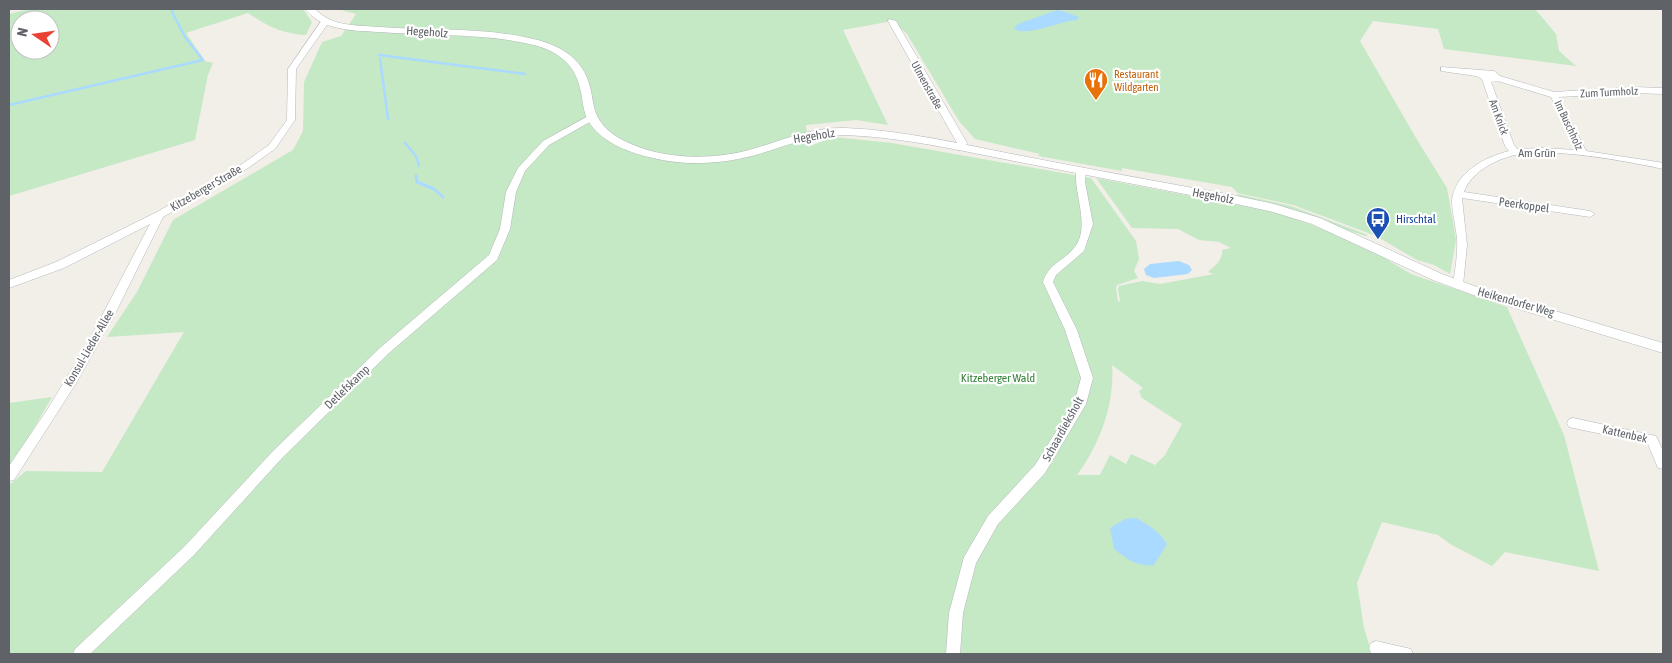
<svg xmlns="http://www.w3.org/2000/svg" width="1672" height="663" viewBox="0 0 1672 663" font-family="'Asap Condensed',sans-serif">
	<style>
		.green { fill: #c5e8c5; fill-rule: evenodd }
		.water { fill: #aadaff }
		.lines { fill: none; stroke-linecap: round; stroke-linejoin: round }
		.stream-far1 { stroke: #aadaff; stroke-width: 2.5 }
		.stream { stroke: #aadaff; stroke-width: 3 }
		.minor-casing { stroke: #b5b8bc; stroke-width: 1 }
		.tertiary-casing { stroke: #b5b8bc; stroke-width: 1 }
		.minor { fill: #fff; fill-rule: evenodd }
		.tertiary { fill: #fff; fill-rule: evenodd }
		.labels { text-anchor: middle; stroke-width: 4.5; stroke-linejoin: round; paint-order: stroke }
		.far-food-label { font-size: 11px; fill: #c56008; stroke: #fff; text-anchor: start }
		.far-street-label { font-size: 11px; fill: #5f6368; stroke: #fff }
		.street-label { font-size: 12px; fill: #5f6368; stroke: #fff }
		.transit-label { font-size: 12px; fill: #164399; stroke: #fff; text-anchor: start }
		.park-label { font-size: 12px; fill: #348238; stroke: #fff }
	</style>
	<rect width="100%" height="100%" fill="#f1efe8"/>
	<path class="green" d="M30,9H303L312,22L306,35C283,34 267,26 248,13L186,33L205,61L213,63L208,75L195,140L9,196V14ZM20,20H50V50H20Z
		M338,9H1535L1556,34L1559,51L1576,66L1444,49L1438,29L1373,21L1360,41L1416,138L1447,188L1456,240L1450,274L1434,265L1417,260L1376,236L1331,219L1293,205L1238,193L1232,187L1122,168V171L1038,156L1040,154L975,139L959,121L907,34L892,21L843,30L888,125L856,120L806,125L808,147L833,137L892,143L1091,178L1136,241L1139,259L1134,271L1138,278L1117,285L1116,288L1118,302L1120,301L1118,289L1119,286L1142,281L1160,284L1214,274L1208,272C1215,266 1223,260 1222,250L1231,248L1219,242L1199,240L1178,229L1132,228L1096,178L1280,213L1317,227L1371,250L1411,274L1507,307L1564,435L1599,571L1505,552L1492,566L1450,544L1438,535L1382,522L1357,583L1364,628L1372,654H9V485L26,471L102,472L184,332L107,337L137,292L173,220L293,150L303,131L304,82L322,42L341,36L356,14ZM1112,365L1143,388L1139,391L1142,398L1182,424L1165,455L1155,465L1131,454L1126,464L1110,455L1100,475H1077C1100,444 1115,403 1112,365Z
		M1238,194L1291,206L1368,235L1366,236L1237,197Z
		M52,397L13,464L9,473V403Z"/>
	<path class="water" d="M1057,10L1066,12L1079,17L1077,20C1059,21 1029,37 1014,29L1018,24Z
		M1179,261L1189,265L1192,270L1188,274L1154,278L1146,275L1144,269L1150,264Z
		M1136,518C1149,525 1160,532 1167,544L1154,565C1136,567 1127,559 1114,549L1110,528L1125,519Z"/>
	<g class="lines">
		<path class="stream-far1" d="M379,55L525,74
			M380,59L388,119
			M9,105L203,60L185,37L172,12L173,9
			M405,143L416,156L419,166"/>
		<path class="stream" d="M416,176L417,182L434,189L443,197"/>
		<g class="minor-casing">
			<path id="minor" d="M889,19L896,21L967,143L964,150H958L956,148L957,143L888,21Z
				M322,20L329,22L296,69L295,120L275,149L248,168L163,217L114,316L75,385L14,480L9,481V466L47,410L86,346L150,224L64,268L9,288V280L56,262L155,213L242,164L269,145L287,120L288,69Z
				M1441,67L1494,71L1500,76L1554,92L1634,87L1663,88V94L1634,93L1559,97L1586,151L1658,162L1663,163V169C1626,161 1551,147 1515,155C1496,159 1470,173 1464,192L1590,211L1595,214L1590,217L1462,198L1467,245L1463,285L1458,289L1454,288L1453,285C1455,270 1458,254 1457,239C1456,226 1452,214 1452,201C1454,173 1485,157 1509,151L1505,146L1482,79L1476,76L1441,71ZM1498,81L1551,97L1576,150L1542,148L1517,149L1514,145L1491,82Z
				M592,114L595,115V119L549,145L525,171L516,192L510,229L497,260L389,353L282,458L194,555L90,654H73L75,649L184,547L274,450L381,347L489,255L500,229L506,192L518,168L543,141Z
				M1081,168L1086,171L1085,182L1093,224L1084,251L1056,275L1053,282L1077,330L1093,378L1086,404L1045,473L998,524L976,563L963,613L960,654H946L949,613L964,557L988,516L1035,465L1074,403L1081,378L1065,330L1043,282C1049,263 1063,262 1074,248C1091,228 1074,195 1076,171Z
				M1573,418L1656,436L1663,451V469L1658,468L1648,444L1569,427L1567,423L1569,419Z
				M1376,641L1411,649L1413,654H1374L1371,653L1369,648L1371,643Z"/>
		</g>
		<g class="tertiary-casing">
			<path id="tertiary" d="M305,9H315C322,15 327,19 336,22C350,26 366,26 380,27C429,31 481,27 529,38C558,44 583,57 590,87C593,98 593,111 600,121C611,138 636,147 655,152C684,159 720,158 749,150C782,141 810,127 845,128C902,130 961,144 1017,155C1089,169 1160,182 1232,195L1274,204L1320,218L1442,274L1488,291L1663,343V353L1479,297L1433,280L1312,224L1273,212L1232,203C1161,189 1090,176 1019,162C962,151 903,137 845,135C811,134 784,147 752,156C720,164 685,166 653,158C631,153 605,144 591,125C584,116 583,104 581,92C575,61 555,49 525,43C478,33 428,36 379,32C365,31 349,31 334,27C322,24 313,18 305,9Z"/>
		</g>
		<use href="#minor" class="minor"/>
		<use href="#tertiary" class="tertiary"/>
	</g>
	<defs>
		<g id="restaurant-pin" transform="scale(1.25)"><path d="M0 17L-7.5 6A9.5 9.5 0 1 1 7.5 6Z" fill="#e8710a" stroke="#fff"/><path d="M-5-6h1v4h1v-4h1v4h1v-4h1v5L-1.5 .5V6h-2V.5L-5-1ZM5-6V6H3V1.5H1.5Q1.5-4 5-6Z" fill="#fff"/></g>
		<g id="bus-pin" transform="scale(1.25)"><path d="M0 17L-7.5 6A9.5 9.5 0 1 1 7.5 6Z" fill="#1a4fb4" stroke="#fff"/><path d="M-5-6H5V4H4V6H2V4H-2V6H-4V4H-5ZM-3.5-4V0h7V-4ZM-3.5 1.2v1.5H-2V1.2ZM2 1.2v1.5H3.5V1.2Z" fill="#fff"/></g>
	</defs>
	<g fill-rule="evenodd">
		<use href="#restaurant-pin" x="1096" y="80"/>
		<use href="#bus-pin" x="1378" y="219"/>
	</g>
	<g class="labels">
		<g class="far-food-label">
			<text x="1114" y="78">Restaurant<tspan x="1114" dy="13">Wildgarten</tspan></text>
		</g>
		<g class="far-street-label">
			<text transform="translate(927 85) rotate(61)" y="4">Ulmenstraße</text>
			<text transform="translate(1609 92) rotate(-3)" y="4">Zum Turmholz</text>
			<text transform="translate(1499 117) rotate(70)" y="4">Am Knick</text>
			<text transform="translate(1569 125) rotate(65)" y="4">Im Buschholz</text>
		</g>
		<g class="street-label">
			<text transform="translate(427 32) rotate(4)" y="4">Hegeholz</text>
			<text transform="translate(814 136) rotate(-9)" y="4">Hegeholz</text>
			<text x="1537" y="157">Am Grün</text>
			<text transform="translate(206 188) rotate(-30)" y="4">Kitzeberger Straße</text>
			<text transform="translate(1213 196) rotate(11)" y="4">Hegeholz</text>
			<text transform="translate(1524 205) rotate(8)" y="4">Peerkoppel</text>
			<text transform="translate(1516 302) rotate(16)" y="4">Heikendorfer Weg</text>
			<text transform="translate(89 348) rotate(-60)" y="4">Konsul-Lieder-Allee</text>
			<text transform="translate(347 387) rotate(-44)" y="4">Detlefskamp</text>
			<text transform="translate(1063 429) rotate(-61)" y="4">Schaardieksholt</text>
			<text transform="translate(1625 434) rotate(13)" y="4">Kattenbek</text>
		</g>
		<g class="transit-label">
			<text x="1396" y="223">Hirschtal</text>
		</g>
		<g class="park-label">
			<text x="998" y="382">Kitzeberger Wald</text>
		</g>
	</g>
	<rect width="1672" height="663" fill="none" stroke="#5f6368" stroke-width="20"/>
	<g transform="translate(35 35) rotate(283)"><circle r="24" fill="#ffffff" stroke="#bfc1c3"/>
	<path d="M0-4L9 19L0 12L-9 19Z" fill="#ea4335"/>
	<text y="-8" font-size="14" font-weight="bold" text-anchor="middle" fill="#5f6368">N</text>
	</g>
</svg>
